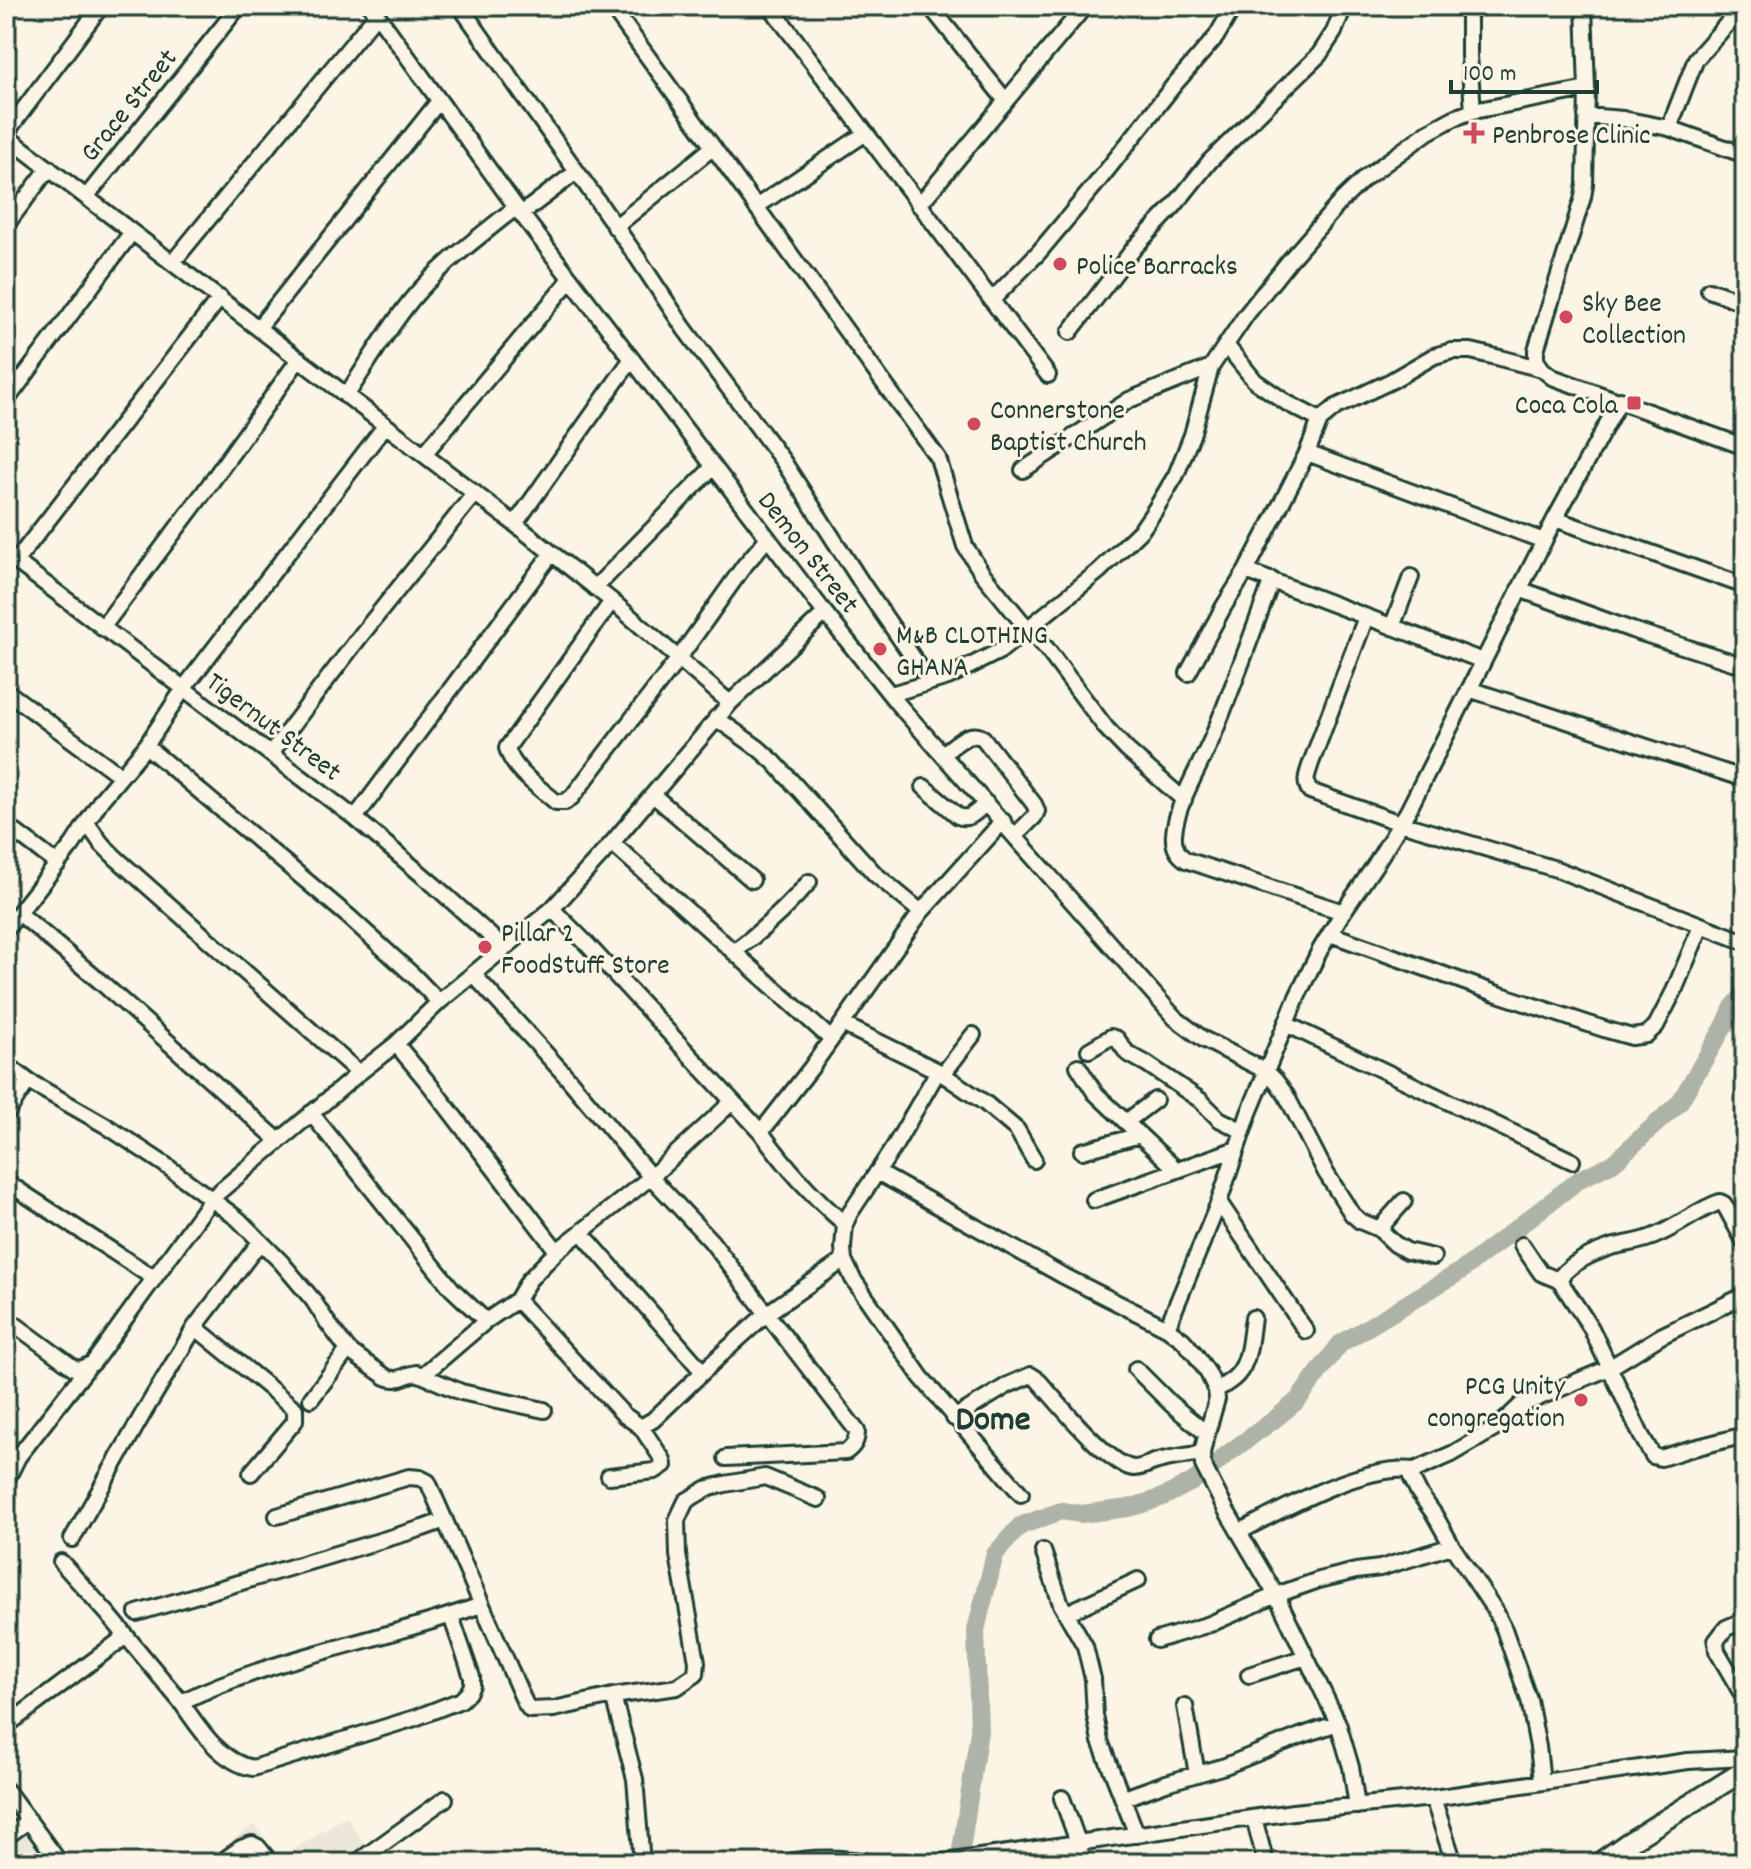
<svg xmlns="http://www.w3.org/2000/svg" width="1751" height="1869" viewBox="0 0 1751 1869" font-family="Dekko,sans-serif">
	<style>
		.built { fill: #ece7d8 }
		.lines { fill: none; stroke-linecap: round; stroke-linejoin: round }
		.river { stroke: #aeb3a7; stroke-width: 18 }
		.minor-casing { stroke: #1f3d34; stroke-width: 20 }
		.major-casing { stroke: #1f3d34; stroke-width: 24 }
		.minor { stroke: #fcf5e5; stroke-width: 14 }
		.major { stroke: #fcf5e5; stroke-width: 18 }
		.poi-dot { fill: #d1495b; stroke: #fcf5e5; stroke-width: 3 }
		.labels { text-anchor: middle; stroke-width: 6; stroke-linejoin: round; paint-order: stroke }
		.street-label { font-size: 28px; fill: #1f3d34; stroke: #fcf5e5 }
		.poi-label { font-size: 28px; fill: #1f3d34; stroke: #fcf5e5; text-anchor: start }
		.district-label { font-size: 36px; font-weight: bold; fill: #1f3d34; stroke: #fcf5e5 }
	</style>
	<rect width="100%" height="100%" fill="#fcf5e5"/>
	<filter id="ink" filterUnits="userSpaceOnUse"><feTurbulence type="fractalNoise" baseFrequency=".0125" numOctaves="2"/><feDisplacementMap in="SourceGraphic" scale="16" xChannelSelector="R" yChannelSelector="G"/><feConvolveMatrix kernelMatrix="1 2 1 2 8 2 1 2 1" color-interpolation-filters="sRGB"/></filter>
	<g filter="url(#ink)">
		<path class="built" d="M6,1789L63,1863H6Z
			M346,1816L366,1846L375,1841L391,1863H203L254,1824L280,1859Z"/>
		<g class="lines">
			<path class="river" d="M961,1850L979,1731L976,1630L995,1554L1020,1526L1061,1511L1082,1514L1128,1508L1146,1503L1165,1496L1192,1482L1211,1468L1226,1455L1275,1419L1298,1400L1340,1344L1461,1271L1580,1179L1613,1163L1679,1103L1725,1025L1733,1007L1745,993"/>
			<g class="minor-casing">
				<path id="minor" d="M371,6L516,207L825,613L897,703L1175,1018L1203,1039L1266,1071L1276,1081L1286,1095L1326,1173L1352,1214L1360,1221L1379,1229L1395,1244L1407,1251L1433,1257
					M460,6L637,257L684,328L783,461L863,585L930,682
					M611,6L938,458L965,546L982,573L1027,628L1046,648L1106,728L1127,750L1184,800
					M770,6L1048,375
					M930,6L1006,101
					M1469,6V56L1473,111
					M1586,116L1623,119L1669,128L1745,155
					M1669,128L1696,59L1728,23L1737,6
					M6,133L101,6
					M6,136L515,524L612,601L730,703
					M87,196L239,6
					M919,205L1085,6
					M756,207L866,133
					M521,214L576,172
					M6,225L49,168
					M615,227L712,148
					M173,262L376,15
					M1709,290L1745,303
					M992,300L1039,252L1096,184L1174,85L1216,37L1234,6
					M259,327L439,101
					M1070,332L1135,247L1174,206L1210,161L1319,55L1334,32L1344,6
					M1226,345L1255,381L1287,403L1320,420
					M1542,369L1536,360V350L1583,197L1585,184L1587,89L1584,6
					M346,396C368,363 388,328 413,298C442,263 481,236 516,207
					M6,401L132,232
					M1307,453L1544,541
					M424,454L570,280
					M1023,470L1129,400L1211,367
					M1555,519L1745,586
					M515,524L631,360
					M6,554L355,818L434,885L504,948
					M16,561L220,298
					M1246,571L1483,661
					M1272,580C1253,632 1234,685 1213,736C1201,765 1176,804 1174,834C1173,845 1177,854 1186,860L1343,912
					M595,588L713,467
					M1519,589L1632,630L1745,666
					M612,601L507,748C513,771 539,787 556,802H565L572,797L679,658L744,566L767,539
					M1366,617L1311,763C1308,773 1303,782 1310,791L1400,823L1556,869L1745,942
					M1392,627L1411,577
					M102,628L202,495L299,359
					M1188,673L1224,606L1246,571L1282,502L1307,453L1320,420L1336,407L1391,381L1434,356L1452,351H1471L1496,357L1542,369L1552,377L1745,447
					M1469,689L1745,779
					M6,691L121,776
					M891,694L948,677L1000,651L1099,571L1142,529L1155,510L1176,475L1192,435L1211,367L1246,315L1289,261L1342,200L1365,178L1428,132L1454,118L1473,111L1587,89
					M716,718L758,748L774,762L875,874L921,912
					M146,746L348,916L415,977L439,1002
					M271,753L362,634L475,493
					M942,754C955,746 968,729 983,738L1034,804L1037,811L1034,817L1015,836
					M924,787L958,816C970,821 977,811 986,803
					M653,795L752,880
					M355,818L552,553
					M87,823L101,843L116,858L359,1073
					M6,825L58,864
					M612,843L831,1039
					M552,909L585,942L761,1132C786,1167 813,1197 845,1224
					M19,913L103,984L279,1141
					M6,929L73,844L101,800L146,746L184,688L385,426
					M1330,934L1498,994L1607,1030L1632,1037L1646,1035L1656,1026L1674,991L1701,926
					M735,951C764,929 785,910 809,882
					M473,974L566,1076L651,1177L711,1241L857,1431C857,1441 854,1446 846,1452L726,1458
					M842,1024L938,1071L985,1103L1017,1130L1034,1160
					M1286,1024L1572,1161
					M396,1044L430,1085L557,1251
					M1089,1050L1111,1037L1117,1039L1127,1053L1147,1064L1200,1100L1219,1119L1243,1131
					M6,1064L28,1081L105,1125L164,1164L238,1219L281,1262L313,1300L327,1322L348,1350L386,1377C398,1383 406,1374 417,1373L461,1392L544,1410
					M1078,1066L1095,1093L1177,1170
					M938,1071L894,1147L850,1213L845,1224L843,1248L844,1260L853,1279L921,1377L1021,1494
					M943,1074L973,1035
					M311,1113L452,1289L486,1321
					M6,1114L28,1081
					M1126,1122L1155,1100
					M761,1132L811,1068L921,912L1003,821
					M1082,1151L1140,1135
					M877,1172L1062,1275L1167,1328L1183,1340L1195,1354L1208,1373L1216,1390L1217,1399L1205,1440L1202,1453L1203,1465L1226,1510L1276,1595L1338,1723L1351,1767L1357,1806
					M6,1182L154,1278
					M1094,1200L1236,1149
					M1219,1202L1306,1331
					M1379,1229L1404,1201
					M581,1232L703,1372
					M1522,1245L1541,1273L1558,1280L1562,1284L1591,1328L1641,1435L1653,1456L1661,1458L1686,1450L1745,1435
					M1558,1280C1569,1264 1593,1253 1611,1247C1627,1243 1644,1242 1659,1234C1680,1225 1699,1209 1720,1202L1724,1204L1745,1243
					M517,1300L624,1415L641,1427L663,1460L664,1465L655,1471L609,1476
					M6,1318L74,1368L81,1369L93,1363L212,1198L359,1073L396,1044L439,1002L552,909L612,843L730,703L825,613
					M195,1327L295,1409V1421L251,1473
					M1167,1328L1219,1202L1249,1113L1297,997L1320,950L1343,912L1375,865L1408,811L1555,519L1620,400
					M1136,1369L1171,1404L1207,1434
					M424,1374L486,1321L517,1300L529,1280L557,1251L651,1177L732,1102
					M1216,1390C1223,1386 1232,1381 1237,1375C1250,1361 1250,1336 1253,1318
					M311,1399L348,1350
					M954,1418L1008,1385L1031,1375L1037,1379C1055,1399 1109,1467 1134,1468C1142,1468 1150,1463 1158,1461C1172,1457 1187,1456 1202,1453
					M641,1427L653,1420L725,1351L766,1314L844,1260
					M6,1450L18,1457L88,1367
					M6,1481L18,1457
					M277,1516L409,1477L420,1478L428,1482L525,1703L530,1710L554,1709L613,1696
					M1239,1532C1285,1508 1362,1464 1415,1470
					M72,1539L144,1412L195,1327L260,1242
					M1043,1551L1061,1604L1085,1646L1093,1679L1095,1715L1100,1741L1137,1835
					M61,1562L108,1614L181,1702C276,1656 383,1641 481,1605
					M137,1613L423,1528L445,1520
					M1067,1613L1138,1580
					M1745,1620L1726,1628L1716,1641L1717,1651L1745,1699
					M1157,1640L1210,1624L1276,1595L1319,1580L1356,1571L1380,1568L1452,1546
					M1249,1675L1306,1657
					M181,1702C199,1728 220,1762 253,1768L415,1718L461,1700L468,1693L472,1685V1677L451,1616
					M1185,1706L1197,1774
					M6,1726L126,1636
					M1542,1781L1538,1747L1529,1700L1504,1629L1496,1612L1452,1546L1434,1514L1419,1493L1411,1477L1415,1470L1452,1454L1498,1427L1521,1405L1609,1368L1661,1336L1745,1295
					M6,1790L60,1863
					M1062,1798L1078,1842L1083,1863
					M1124,1798L1166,1783L1225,1766L1300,1736L1338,1723
					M1433,1798L1454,1863
					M1254,1818L1266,1863
					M6,1837L29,1820
					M220,1863L241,1848L252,1844L258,1847L271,1863
					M356,1863L445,1799
					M642,1863L635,1779L613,1696L677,1687L696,1674L697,1662L678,1555L677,1520L686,1501L706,1489L725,1484L765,1477L818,1499
					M784,1863C814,1856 846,1858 875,1863
					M938,1863L1293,1812L1433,1798L1688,1761L1745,1758"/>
			</g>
			<g class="major-casing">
				<path id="major" d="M1599,1863L1626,1844L1745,1770"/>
			</g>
			<use href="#minor" class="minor"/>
			<use href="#major" class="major"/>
		</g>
	</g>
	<g class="poi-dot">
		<path d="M1470 121h8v8h8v8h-8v8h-8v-8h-8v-8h8z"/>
		<circle cx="1060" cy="264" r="8"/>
		<circle cx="1566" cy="317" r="8"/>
		<rect x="1626" y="395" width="16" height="16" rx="4"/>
		<circle cx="974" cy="424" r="8"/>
		<circle cx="880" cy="649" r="8"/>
		<circle cx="485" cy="947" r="8"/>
		<circle cx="1581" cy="1400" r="8"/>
	</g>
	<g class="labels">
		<g class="street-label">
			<text transform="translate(127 104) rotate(-51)" y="10">Grace Street</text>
			<text transform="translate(810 551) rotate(52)" y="10">Demon Street</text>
			<text transform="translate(275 725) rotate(37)" y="10">Tigernut Street</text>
		</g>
		<g class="poi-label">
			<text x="1492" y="143">Penbrose Clinic</text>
			<text x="1076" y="274">Police Barracks</text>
			<text x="1582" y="311">Sky Bee<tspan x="1582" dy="32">Collection</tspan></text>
			<text x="1618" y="413" text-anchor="end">Coca Cola</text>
			<text x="990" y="418">Connerstone<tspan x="990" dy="32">Baptist Church</tspan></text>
			<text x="896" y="643">M&amp;B CLOTHING<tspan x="896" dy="32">GHANA</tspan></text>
			<text x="501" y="941">Pillar 2<tspan x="501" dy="32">FoodStuff Store</tspan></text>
			<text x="1565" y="1394" text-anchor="end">PCG Unity<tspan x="1565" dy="32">congregation</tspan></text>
		</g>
		<g class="district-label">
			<text x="993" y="1429">Dome</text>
		</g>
	</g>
	<rect width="1751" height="1869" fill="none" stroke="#fcf5e5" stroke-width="32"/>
	<rect x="16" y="16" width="1719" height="1837" fill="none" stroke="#1f3d34" stroke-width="3" filter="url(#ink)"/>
	<path d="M1451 80v12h146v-12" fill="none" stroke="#1f3d34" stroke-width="4"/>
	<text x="1463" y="80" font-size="24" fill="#1f3d34" stroke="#fcf5e5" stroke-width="6" paint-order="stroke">100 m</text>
</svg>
